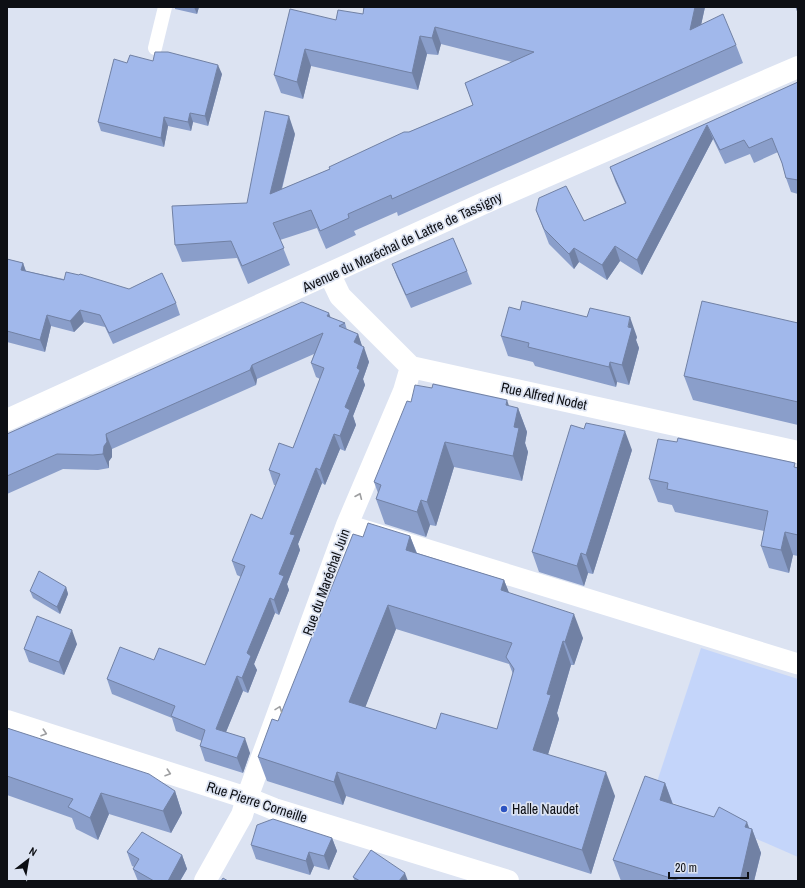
<svg xmlns="http://www.w3.org/2000/svg" width="805" height="888" viewBox="0 0 805 888" font-family="'Archivo Narrow',sans-serif">
	<style>
		.green { fill: #c4d5fa }
		.lines { fill: none; stroke-linecap: round; stroke-linejoin: round }
		.service { stroke: #fff; stroke-width: 14 }
		.pedestrian { stroke: #fff; stroke-width: 21 }
		.minor { stroke: #fff; stroke-width: 22 }
		.wall { fill: #8a9eca; fill-rule: evenodd }
		.shaded-wall { fill: #7181a4 }
		.building { fill: #a1b8eb; stroke: #7181a4; fill-rule: evenodd }
		.oneway { stroke: #9e9fa1 }
		.poi-dot { fill: #2c53c2; stroke: #dce3f2; stroke-width: 1.5 }
		.labels { text-anchor: middle; stroke-width: 3.5; stroke-linejoin: round; paint-order: stroke }
		.street-label { font-size: 14px; fill: #0d0f14; stroke: #dce3f2 }
		.poi-label { font-size: 14px; fill: #0d0f14; stroke: #dce3f2; text-anchor: start }
	</style>
	<rect width="100%" height="100%" fill="#dce3f2"/>
	<path class="green" d="M701,648L798,679V857L653,794Z"/>
	<g class="lines">
		<path class="service" d="M155,48L165,7"/>
		<path class="pedestrian" d="M347,525L798,664"/>
		<path class="minor" d="M330,275L340,296L411,367L798,452
			M7,420L482,204L798,67
			M7,721L247,798L274,809L508,881
			M205,881L242,815L247,798L347,525L404,391L411,367"/>
	</g>
	<path class="wall" d="M175,7H199L197,14L175,9Z
		M364,7H705L701,25L736,45L743,63L398,216L397,212L354,231L356,235L326,249L317,228L280,240L290,265L248,284L237,258L182,262L175,245L247,203L295,134L282,189L330,169L409,132L473,105L465,83L512,62L441,44L438,55L427,54L418,90L311,66L303,99L281,93L274,75L336,20L363,14Z
		M153,61L222,74L208,126L193,122L191,131L168,126L164,147L101,131L98,122L127,63Z
		M798,82V194L791,192L786,178L783,166L778,152L754,163L750,154L725,164L713,139L642,275L620,261L607,280L579,262L574,269L549,244L536,210L584,221L625,203L615,181L610,167Z
		M7,259L23,263L26,271L176,303L180,315L113,344L105,327L84,322L74,332L51,326L45,352L7,342Z
		M392,264L467,271L472,284L411,308L397,277Z
		M520,310L637,337L636,340L639,348L629,385L617,382L616,387L535,366L533,362L508,356L501,336Z
		M331,318L345,323L347,330L358,334L362,346L369,362L363,379L365,385L353,416L356,425L345,451L340,449L325,485L322,483L298,544L300,550L287,584L289,590L279,615L275,613L254,664L257,670L248,693L243,691L226,732L250,753L243,773L205,761L200,746L202,741L176,731L172,718L112,694L107,679L154,660L205,665L241,577L237,575L232,561L262,519L276,485H274L269,470L293,448L320,379L316,377L311,363L314,354L257,379L256,385L112,449V457L109,461V468L98,470L63,469L7,494V434Z
		M798,323V425L693,400L684,376Z
		M411,402L518,408L527,432L525,443L528,452L522,481L454,467L436,526L430,525L426,537L385,524L376,499L378,493L374,482Z
		M632,450L593,574L588,573L584,586L539,572L532,552Z
		M798,468V556L793,555L789,573L769,568L761,546L764,531L675,512L672,505L658,502L649,479Z
		M410,536L417,553L504,580L509,593L583,638L574,665H571L557,713L559,719L548,754L615,796L591,874L346,796L343,805L267,781L258,757L278,721L363,537ZM396,629L509,664L513,674L497,729H436L365,707Z
		M66,587L68,594L60,614L33,598L30,591Z
		M77,644L64,675L29,662L24,649Z
		M7,728L175,791L182,813L171,833L109,814L98,840L76,829L72,818L7,795Z
		M665,783L673,804L752,829L761,853L754,881H621L613,860Z
		M332,838L337,851L329,870L314,866L310,875L256,859L251,845Z
		M127,852L182,855L187,869L180,881H138L133,869L134,867L132,866Z
		M353,877L408,881H355Z"/>
	<path class="shaded-wall" d="M194,7H199L197,14Z
		M695,7H705L696,48L690,30Z
		M435,27L441,44L438,55L432,38Z
		M420,36L427,54L418,90L412,73Z
		M305,49L311,66L303,99L297,82Z
		M218,65L222,74L208,126L205,116Z
		M190,113L193,122L191,131L188,122Z
		M289,116L295,134L276,211L270,194Z
		M164,117L168,126L164,147L161,138Z
		M707,125L713,139L642,275L637,260Z
		M615,246L620,261L607,280L602,265Z
		M574,248L579,262L574,269L569,254Z
		M23,263L27,275L21,270Z
		M80,310L84,322L74,332L70,321Z
		M329,313L334,327L327,316Z
		M47,315L51,326L45,352L40,340Z
		M630,317L637,337L636,340L639,348L629,385L622,365Z
		M358,334L363,349L364,347L369,362L363,379L365,385L353,416L356,425L345,451L340,436L345,407L357,368L354,342Z
		M610,362L617,382L616,387L609,367Z
		M252,365L257,379L256,385L250,370Z
		M507,400L515,423L518,408L527,432L525,443L528,452L522,481L513,456L506,405Z
		M625,431L632,450L593,574L586,555Z
		M106,434L112,449V457L109,461V468L103,454L104,446Z
		M334,434L340,449L325,485L320,470Z
		M445,442L454,467L436,526L427,502Z
		M316,468L322,483L298,544L300,550L287,584L289,590L279,615L274,600L279,574L290,534Z
		M421,500L430,525L426,537L417,512Z
		M785,532L793,555L789,573L781,550Z
		M410,536L419,560L406,550Z
		M581,553L588,573L584,586L577,566Z
		M504,580L513,603L501,590Z
		M66,587L68,594L60,614L57,607Z
		M270,598L275,613L254,664L257,670L248,693L242,678L247,653Z
		M388,605L396,629L358,726L349,702Z
		M574,614L583,638L574,665L565,642Z
		M72,630L77,644L64,675L59,662Z
		M563,641L571,665L557,713L559,719L542,774L533,750L547,694Z
		M237,676L243,691L221,744L216,729Z
		M245,738L250,753L243,773L237,758Z
		M337,772L346,796L343,805L334,782Z
		M606,772L615,796L591,874L582,850Z
		M665,783L674,808L660,800Z
		M175,791L182,813L171,833L163,811Z
		M101,793L109,814L98,840L90,818Z
		M747,822L751,833L752,829L761,853L754,881H740L745,827Z
		M332,838L337,851L329,870L324,856Z
		M309,852L314,866L310,875L306,861Z
		M182,855L187,869L180,881H168Z
		M405,873L408,881H399Z"/>
	<path class="building" d="M364,7H695L690,30L723,14L736,45L392,199L391,195L348,214L349,218L320,231L311,210L273,223L284,248L242,266L231,241L175,245L172,206L247,203L265,111L289,116L270,194L330,169L329,167L404,132H409L473,105L465,83L534,52L435,27L432,38L420,36L412,73L305,49L297,82L274,75L290,9L336,20L338,10L363,14Z
		M796,7H798V13Z
		M155,52H168L218,65L205,116L190,113L188,122L164,117L161,138L98,122L114,59L127,63L130,55L153,61Z
		M798,82V180L786,178L782,163L772,138L749,148L744,140L720,150L707,125L637,260L615,246L602,265L574,248L569,254L544,229L536,210L539,198L566,186L584,221L626,203L610,167Z
		M453,238L467,271L406,295L392,264Z
		M7,259L23,263L21,270L64,280L66,272L79,275L80,274L129,289L162,273L176,303L109,333L100,315L80,310L70,321L47,315L40,340L7,331Z
		M522,301L587,317L590,308L630,317L628,327L632,328L622,365L610,362L609,367L528,347L529,343L501,336L509,307L520,310Z
		M702,301L798,323V402L684,376Z
		M302,302L329,313L327,316L345,323L339,326L358,334L354,342L364,347L357,368L360,370L345,407L350,410L340,436L334,434L320,470L316,468L290,534L295,535L279,574L284,576L274,600L270,598L247,653L251,656L242,678L237,676L216,729L245,738L237,758L200,746L205,730L171,716L175,706L107,679L120,647L154,660L159,648L205,665L245,566L232,561L251,514L262,519L280,474L269,470L279,443L293,448L324,368L311,363L323,333L252,365L250,370L106,434L107,442L104,446L103,454L93,455L57,454L7,476V434Z
		M433,384L507,400L506,405L518,408L514,427L519,428L513,456L445,442L427,502L421,500L417,512L376,499L381,485L374,482L407,401L411,402L415,385L432,388Z
		M586,423L625,431L586,555L581,553L577,566L532,552L571,425L584,429Z
		M678,438L795,463L794,467L798,468V535L785,532L781,550L761,546L768,511L667,489L668,483L649,479L658,439L677,442Z
		M368,523L410,536L406,550L504,580L501,590L574,614L565,642L563,641L547,694L551,695L533,750L606,772L582,850L337,772L334,782L258,757L272,719L278,721L353,534L363,537ZM388,605L512,643L506,657L514,669L497,729L441,713L436,729L349,702Z
		M39,571L66,587L57,607L30,591Z
		M37,616L72,630L59,662L24,649Z
		M7,728L149,774L175,791L163,811L101,793L90,818L68,807L73,799L7,776Z
		M645,776L665,783L660,800L714,817L719,807L747,822L745,827L752,829L740,881H680L613,860Z
		M273,819L332,838L324,856L309,852L306,861L251,845L257,825Z
		M142,832L182,855L168,881H154L133,869L139,859L127,852Z
		M371,850L405,873L399,881H360L353,877Z
		M223,878L228,881H221Z"/>
	<defs><path id="oneway-chevron" d="M-2-3.5L2.5 0L-2 3.5" fill="none" stroke-width="1.6" stroke-linecap="round" stroke-linejoin="round"/></defs>
	<g class="oneway">
		<use href="#oneway-chevron" transform="translate(359 496) rotate(-67)"/>
		<use href="#oneway-chevron" transform="translate(279 709) rotate(-70)"/>
		<use href="#oneway-chevron" transform="translate(44 733) rotate(18)"/>
		<use href="#oneway-chevron" transform="translate(168 773) rotate(18)"/>
	</g>
	<circle class="poi-dot" cx="504" cy="809" r="4"/>
	<g class="labels">
		<g class="street-label">
			<text transform="translate(402 242) rotate(-25)" y="5">Avenue du Maréchal de Lattre de Tassigny</text>
			<text transform="translate(544 396) rotate(12)" y="5">Rue Alfred Nodet</text>
			<text transform="translate(326 582) rotate(-70)" y="5">Rue du Maréchal Juin</text>
			<text transform="translate(257 802) rotate(18)" y="5">Rue Pierre Corneille</text>
		</g>
		<g class="poi-label">
			<text x="512" y="814">Halle Naudet</text>
		</g>
	</g>
	<rect width="805" height="888" fill="none" stroke="#0d0f14" stroke-width="16"/>
	<g transform="translate(28 860) rotate(31)" stroke="#dce3f2" stroke-width="3" paint-order="stroke">
	<path d="M0-3L7 15L0 10L-7 15Z" fill="#0d0f14"/>
	<text y="-6" font-size="11" font-weight="bold" text-anchor="middle" fill="#0d0f14">N</text>
	</g>
	<path d="M669 872v6h79v-6" fill="none" stroke="#0d0f14" stroke-width="2"/>
	<text x="675" y="872" font-size="12" fill="#0d0f14" stroke="#dce3f2" stroke-width="3" paint-order="stroke">20 m</text>
</svg>
